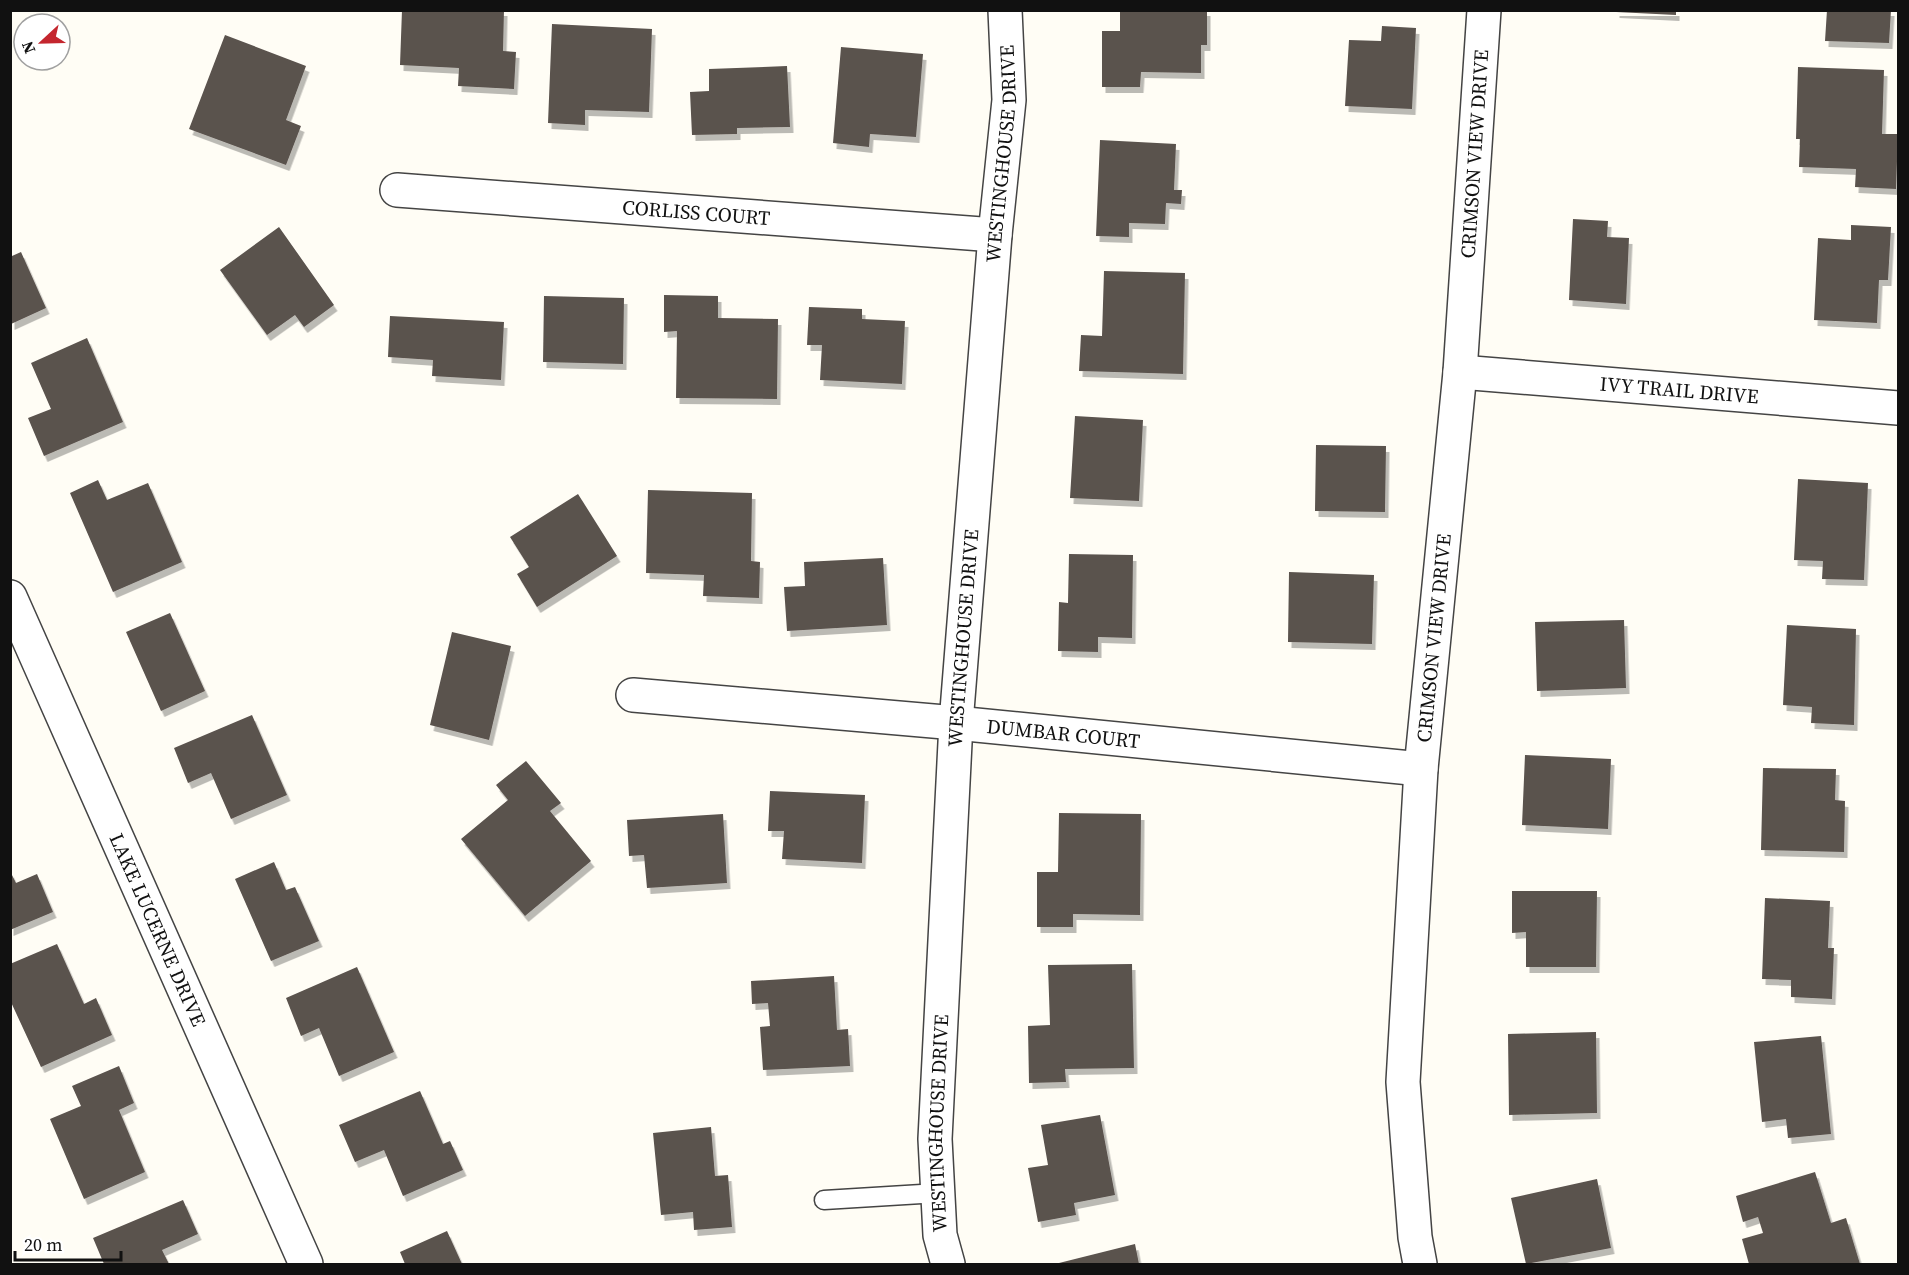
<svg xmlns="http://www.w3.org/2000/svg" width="1909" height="1275" viewBox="0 0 1909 1275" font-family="'Source Serif 4',serif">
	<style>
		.building { fill: #5a524d; filter: url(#shadow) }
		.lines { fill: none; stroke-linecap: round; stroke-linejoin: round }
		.service-casing { stroke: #444; stroke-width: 21 }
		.minor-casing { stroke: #444; stroke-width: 36 }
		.service { stroke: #fff; stroke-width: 18 }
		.minor { stroke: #fff; stroke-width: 33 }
		.labels { text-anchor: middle; stroke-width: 6; stroke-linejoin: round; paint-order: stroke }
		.street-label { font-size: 20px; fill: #111; stroke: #fff }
	</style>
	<defs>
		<filter id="shadow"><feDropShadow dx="3.5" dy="6" stdDeviation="0" flood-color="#0004"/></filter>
	</defs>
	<rect width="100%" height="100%" fill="#fffdf5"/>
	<path class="building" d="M402,10H504L503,51L516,52L514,89L458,86L459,68L400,65Z
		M1120,10H1207V45H1201V73L1141,72L1140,87H1102V31H1120Z
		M1616,10H1676V15L1616,12Z
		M1827,10H1891L1889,43L1825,41Z
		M552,24L652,29L649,112L585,110V125L548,123Z
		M1382,26L1416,28L1412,109L1345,106L1349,40L1381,41Z
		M225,35L306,66L286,120L301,126L286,165L189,129Z
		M841,47L923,54L916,137L870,134L869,147L833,143Z
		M787,66L790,127L737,128V134L692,135L690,92L709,91V69Z
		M1798,67L1884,70L1882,134H1898L1896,189L1855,187L1856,169L1799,167L1800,139H1796Z
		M1100,140L1176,144L1174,190H1182L1181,204L1166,203L1165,224L1129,223V237L1096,236Z
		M1573,219L1608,221L1607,237L1629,238L1626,304L1569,300Z
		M1851,225L1891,227L1888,280H1879L1877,323L1814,320L1818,238L1851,240Z
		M279,227L334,305L304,327L295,315L267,335L220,270Z
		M11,252L12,256L21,252L46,308L11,324Z
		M1104,271L1185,273L1183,374L1079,371L1081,335L1102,336Z
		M664,295L718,296V318L778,319L777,399L676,398L677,331L664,332Z
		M544,296L624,298L623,364L543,362Z
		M809,307L862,309V319L905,321L902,384L820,380L822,345H807Z
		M390,316L504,322L501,380L432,376L433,360L388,357Z
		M87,338L123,422L44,456L28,418L51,409L31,363Z
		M1075,416L1143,420L1139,501L1070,498Z
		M1316,445L1386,446L1385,512L1315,511Z
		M1798,479L1868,483L1864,580L1822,579L1823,561L1794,560Z
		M98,480L107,500L148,483L182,562L113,592L70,493Z
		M648,490L752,493L751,561L760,562L759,598L703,596L704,575L646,573Z
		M578,494L617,556L537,607L517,574L529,567L510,537Z
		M1069,554L1133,555L1132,638L1098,637V652L1058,651L1059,602L1068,603Z
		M883,558L887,625L787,631L784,587L805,586L804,562Z
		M1289,572L1374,575L1372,644L1288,642Z
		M170,613L205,691L161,711L126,632Z
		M1624,620L1626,688L1537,691L1535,622Z
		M1787,625L1856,629L1854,725L1811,723L1812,707L1783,705Z
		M452,632L511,646L489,740L430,725Z
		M252,715L287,795L231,819L211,773L188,783L174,748Z
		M1525,755L1611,759L1608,829L1522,825Z
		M526,761L561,803L550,811L591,861L525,916L461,839L508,800L496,785Z
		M1763,768L1836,769L1835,800L1845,801L1844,852L1761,850Z
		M770,791L865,795L862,863L782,859L784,831H768Z
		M1059,813L1141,814L1140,915L1073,914V927H1037V872H1058Z
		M723,814L727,883L647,888L644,855L629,856L627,820Z
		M274,862L286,890L295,887L319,941L271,961L235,879Z
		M10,871L16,883L37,874L53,912L10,930Z
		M1512,891H1597L1596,967H1526V932L1512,933Z
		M1765,898L1830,901L1828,948H1834L1832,999L1791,997V980L1762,979Z
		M57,944L84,1004L96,998L112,1035L41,1067L10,1000V964Z
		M1132,964L1134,1068L1065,1069L1066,1082L1029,1083L1028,1026L1050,1025L1048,965Z
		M357,967L394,1052L339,1076L319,1028L301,1036L286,998Z
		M834,976L837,1030L848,1029L850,1066L763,1070L760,1027L770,1026L768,1003L752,1004L751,981Z
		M1596,1032L1597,1113L1509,1115L1508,1034Z
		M1821,1036L1831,1134L1788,1138L1786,1119L1762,1122L1754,1042Z
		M119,1066L134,1103L119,1110L145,1172L84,1199L50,1119L81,1106L72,1086Z
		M420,1091L443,1144L450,1141L463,1170L403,1196L384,1150L355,1162L339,1125Z
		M1100,1115L1115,1195L1074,1203L1076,1215L1038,1222L1028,1168L1048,1165L1041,1125Z
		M711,1127L715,1176L728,1175L732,1227L694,1230L693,1212L661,1215L653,1133Z
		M1815,1172L1831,1223L1846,1218L1860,1264H1749L1742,1239L1763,1233L1758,1217L1743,1222L1736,1196Z
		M1597,1179L1611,1248L1526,1264L1511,1198Z
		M183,1200L198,1234L162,1250L169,1264H104L93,1238Z
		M447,1231L462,1264H405L400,1252Z
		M1135,1244L1139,1264H1059V1263Z"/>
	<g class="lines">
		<g class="service-casing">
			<path id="service" d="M824,1200L938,1193"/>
		</g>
		<g class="minor-casing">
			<g id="minor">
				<path id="s1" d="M397,190L995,235"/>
				<path id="s2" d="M1460,372L1898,408"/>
				<path id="s3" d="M10,597L306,1264"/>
				<path id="s4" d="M633,695L956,723L1421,769"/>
				<path id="s5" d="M948,1264L940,1235L935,1139L956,723L995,235L1009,100L1005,10"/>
				<path id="s6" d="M1420,1264L1415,1237L1403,1082L1421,769L1460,372L1484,10"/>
			</g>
		</g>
		<use href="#service" class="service"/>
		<use href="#minor" class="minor"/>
	</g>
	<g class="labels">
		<g class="street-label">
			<text dy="7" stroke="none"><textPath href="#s5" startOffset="1114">WESTINGHOUSE DRIVE</textPath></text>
			<text dy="7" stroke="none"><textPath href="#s6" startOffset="1114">CRIMSON VIEW DRIVE</textPath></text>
			<text dy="7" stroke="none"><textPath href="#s1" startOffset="300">CORLISS COURT</textPath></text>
			<text dy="7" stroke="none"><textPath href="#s2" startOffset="220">IVY TRAIL DRIVE</textPath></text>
			<text dy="7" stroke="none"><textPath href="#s5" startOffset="628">WESTINGHOUSE DRIVE</textPath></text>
			<text dy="7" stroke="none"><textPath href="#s6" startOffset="628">CRIMSON VIEW DRIVE</textPath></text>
			<text dy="7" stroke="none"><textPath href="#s4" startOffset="432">DUMBAR COURT</textPath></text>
			<text dy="7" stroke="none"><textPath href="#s3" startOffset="364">LAKE LUCERNE DRIVE</textPath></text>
			<text dy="7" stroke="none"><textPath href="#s5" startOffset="142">WESTINGHOUSE DRIVE</textPath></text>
		</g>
	</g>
	<rect width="1909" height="1275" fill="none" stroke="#111111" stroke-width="24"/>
	<g transform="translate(42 42) rotate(248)"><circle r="28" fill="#ffffff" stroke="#a0a0a0" stroke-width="1.5"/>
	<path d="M0-4.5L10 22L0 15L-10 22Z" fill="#c4262e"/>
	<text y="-9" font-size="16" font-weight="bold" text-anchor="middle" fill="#111111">N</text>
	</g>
	<path d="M15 1251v9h106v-9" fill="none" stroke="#111111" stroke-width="3"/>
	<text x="24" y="1251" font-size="18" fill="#111111" stroke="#ffffff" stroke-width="4.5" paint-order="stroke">20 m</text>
</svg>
